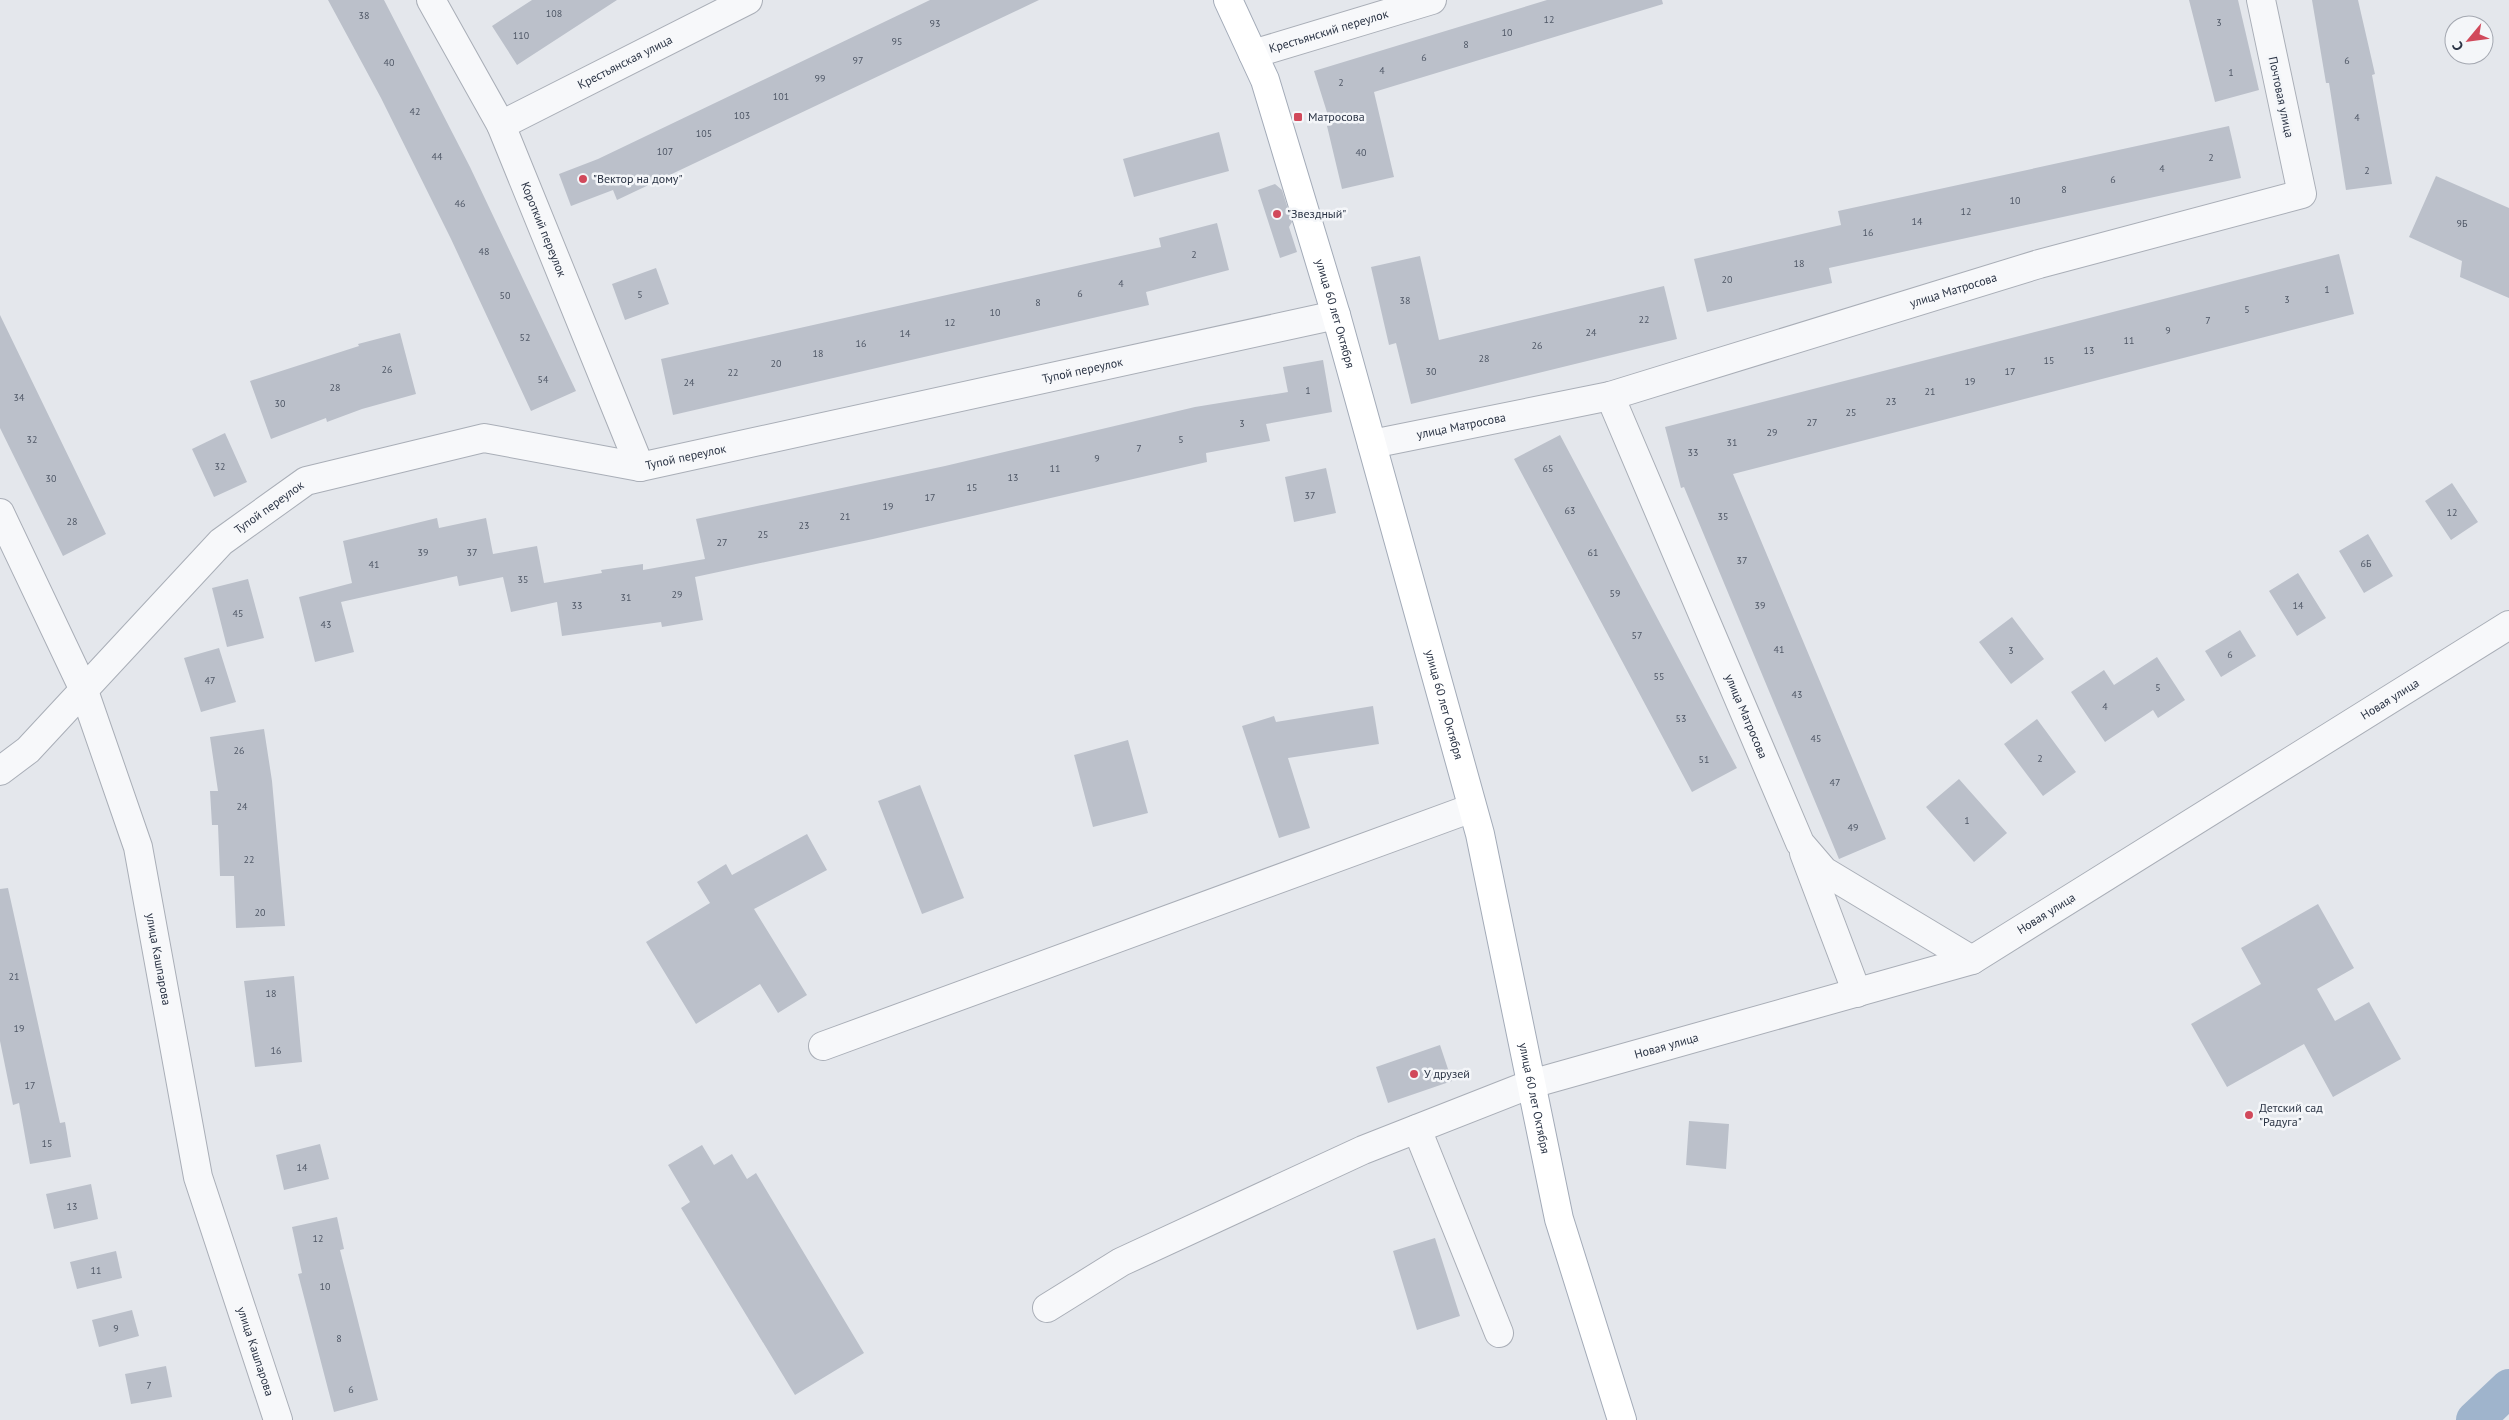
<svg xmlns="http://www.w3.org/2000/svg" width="2509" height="1420" viewBox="0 0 2509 1420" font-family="'PT Sans',sans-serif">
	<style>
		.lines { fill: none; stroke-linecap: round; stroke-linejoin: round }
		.river { stroke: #9fb4cc; stroke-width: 38 }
		.building { fill: #bbc0ca }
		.minor-casing { stroke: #a9aeb7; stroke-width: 30 }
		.major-casing { stroke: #a3abb8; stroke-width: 30 }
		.minor { stroke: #f7f8fa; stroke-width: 28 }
		.major { stroke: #fff; stroke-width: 28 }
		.poi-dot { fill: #d1495b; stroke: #f4f6f9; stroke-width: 2 }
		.labels { text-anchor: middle; stroke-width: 5; stroke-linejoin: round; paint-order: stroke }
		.number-label { font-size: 10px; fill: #4f5766 }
		.street-label { font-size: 12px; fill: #2b3445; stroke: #f4f6f9 }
		.poi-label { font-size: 12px; fill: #2b3445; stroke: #f4f6f9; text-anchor: start }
	</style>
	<rect width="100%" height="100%" fill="#e4e7ec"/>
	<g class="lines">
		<path class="river" d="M2475,1420L2509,1388"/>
	</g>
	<path class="building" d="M328,0H384L470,167L576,391L531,411L451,239L381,98Z
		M532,0H617L517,65L492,26Z
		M930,0H1039L617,200L613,190L571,206L559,174L598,159Z
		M1547,0H1662L1663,4L1374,92L1394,177L1342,189L1327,126L1331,125L1314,71Z
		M2189,0H2238L2259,90L2215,102Z
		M2312,0H2358L2375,74L2372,75L2392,184L2346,190L2329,83H2326Z
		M2229,126L2241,178L1829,268L1832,283L1707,312L1694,259L1841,225L1838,211Z
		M1219,132L1229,171L1134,197L1123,159Z
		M2436,176L2509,208V298L2460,277L2462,261L2409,237Z
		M1275,184L1282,190L1292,222L1289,227L1297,252L1280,258L1258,190Z
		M1217,223L1229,270L1146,292L1149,305L673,415L661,359L1161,247L1159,238Z
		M2339,254L2354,314L1733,474L1886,839L1839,859L1684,487L1681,488L1665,427Z
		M1420,256L1439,340L1664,286L1677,339L1411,404L1396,343L1389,345L1371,267Z
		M656,268L669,304L625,320L612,284Z
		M0,315L106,534L63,556L0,428Z
		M400,333L416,394L362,409L327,422L326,418L271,439L250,381L359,346L358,344Z
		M1323,360L1332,412L1266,424L1270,441L1206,453L1207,462L873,539L695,577L703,620L662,627L661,622L562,636L557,602L511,612L503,577L459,586L457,576L341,602L354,652L315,662L299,597L352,583L343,541L437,518L439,528L486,518L493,554L537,546L544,583L602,573L601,570L643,564V570L705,559L696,519L945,466L1195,407L1288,392L1283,367Z
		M225,433L247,482L214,497L192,449Z
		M1560,435L1737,768L1692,792L1514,459Z
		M1326,468L1336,513L1294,522L1285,477Z
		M2452,483L2478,522L2451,540L2425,501Z
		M2368,534L2393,576L2364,593L2339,551Z
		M2298,573L2326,618L2297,636L2269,591Z
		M248,579L264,638L227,647L212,588Z
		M2012,617L2044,659L2011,684L1979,642Z
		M2240,630L2256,656L2221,677L2205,651Z
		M219,648L236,702L201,712L184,658Z
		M2157,657L2185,700L2158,718L2153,710L2105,742L2071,692L2104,670L2114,685Z
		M1373,706L1379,744L1288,758L1310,828L1279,838L1242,726L1274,716L1276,722Z
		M2037,719L2076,772L2043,796L2004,744Z
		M264,729L272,781L285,926L236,928L234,876H220L218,825H212L210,791H218L210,737Z
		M1128,740L1148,813L1093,827L1074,755Z
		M1959,779L2007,833L1974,862L1926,807Z
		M920,785L964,898L922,914L878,801Z
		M807,834L827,870L754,909L807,995L778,1013L760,984L696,1024L646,942L710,903L697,882L726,864L732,875Z
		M8,888L60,1123L65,1122L71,1157L30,1164L19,1103L13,1105L0,1041V889Z
		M2318,904L2354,968L2317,989L2335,1021L2369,1002L2401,1059L2333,1097L2304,1044L2227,1087L2191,1024L2261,984L2241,948Z
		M294,976L302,1062L255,1067L244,981Z
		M1440,1045L1452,1081L1388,1103L1376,1067Z
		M1689,1121L1729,1124L1726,1169L1686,1165Z
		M320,1144L329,1179L284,1190L276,1155Z
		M702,1145L714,1165L732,1154L747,1179L756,1173L864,1353L795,1395L681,1208L690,1202L668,1165Z
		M91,1184L98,1219L54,1229L46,1194Z
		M337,1217L344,1249L340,1250L378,1400L334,1412L298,1274L302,1273L292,1227Z
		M1435,1238L1460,1316L1417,1330L1393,1251Z
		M116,1251L122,1278L77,1289L70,1262Z
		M132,1310L139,1336L99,1347L92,1320Z
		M166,1366L172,1397L131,1404L125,1374Z"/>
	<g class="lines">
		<g class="minor-casing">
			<g id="minor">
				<path id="s1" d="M431,0L501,125L640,467"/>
				<path id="s2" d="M1253,54L1432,0"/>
				<path id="s3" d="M501,125L748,0"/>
				<path id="s4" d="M1610,396L1800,843L1824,871L1972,960"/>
				<path id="s5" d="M1372,444L1610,396L2039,264L2302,194L2261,0"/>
				<path id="s6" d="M0,513L83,688L138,847L198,1177L278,1420"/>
				<path id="s7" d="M0,771L28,750L221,542L306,481L484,438L640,467L1336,315"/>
				<path d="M1804,853L1857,993"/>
				<path d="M823,1046L1472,808"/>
				<path d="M1417,1129L1499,1333"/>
				<path id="s8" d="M1047,1308L1121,1262L1363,1150L1531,1084L1972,960L2509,625"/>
			</g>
		</g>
		<g class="major-casing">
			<g id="major">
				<path id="s9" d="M1228,0L1265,80L1336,315L1480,834L1559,1219L1622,1420"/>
			</g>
		</g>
		<use href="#minor" class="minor"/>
		<use href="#major" class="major"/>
	</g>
	<g class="poi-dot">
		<rect x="1293" y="112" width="10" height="10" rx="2.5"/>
		<circle cx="583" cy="179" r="5"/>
		<circle cx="1277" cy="214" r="5"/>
		<circle cx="1414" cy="1074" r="5"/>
		<circle cx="2249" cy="1115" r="5"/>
	</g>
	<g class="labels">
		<g class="number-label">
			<text x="554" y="17">108</text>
			<text x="364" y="19">38</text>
			<text x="1549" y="23">12</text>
			<text x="2219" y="26">3</text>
			<text x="935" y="27">93</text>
			<text x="1507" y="36">10</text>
			<text x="521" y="39">110</text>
			<text x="897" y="45">95</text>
			<text x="1466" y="48">8</text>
			<text x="1424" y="61">6</text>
			<text x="858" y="64">97</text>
			<text x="2347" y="64">6</text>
			<text x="389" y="66">40</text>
			<text x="1382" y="74">4</text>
			<text x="2231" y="76">1</text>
			<text x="820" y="82">99</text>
			<text x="1341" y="86">2</text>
			<text x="781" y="100">101</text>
			<text x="415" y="115">42</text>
			<text x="742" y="119">103</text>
			<text x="2357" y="121">4</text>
			<text x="704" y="137">105</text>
			<text x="665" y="155">107</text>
			<text x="1361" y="156">40</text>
			<text x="437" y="160">44</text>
			<text x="2211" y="161">2</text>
			<text x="2162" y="172">4</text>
			<text x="2367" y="174">2</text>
			<text x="2113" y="183">6</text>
			<text x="2064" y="193">8</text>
			<text x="2015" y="204">10</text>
			<text x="460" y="207">46</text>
			<text x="1966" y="215">12</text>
			<text x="1917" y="225">14</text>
			<text x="2462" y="227">9Б</text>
			<text x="1868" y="236">16</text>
			<text x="484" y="255">48</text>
			<text x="1194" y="258">2</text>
			<text x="1799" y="267">18</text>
			<text x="1727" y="283">20</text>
			<text x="1121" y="287">4</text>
			<text x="2327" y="293">1</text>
			<text x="1080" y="297">6</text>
			<text x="640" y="298">5</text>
			<text x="505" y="299">50</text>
			<text x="2287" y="303">3</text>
			<text x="1405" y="304">38</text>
			<text x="1038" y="306">8</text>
			<text x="2247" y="313">5</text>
			<text x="995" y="316">10</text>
			<text x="1644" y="323">22</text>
			<text x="2208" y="324">7</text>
			<text x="950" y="326">12</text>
			<text x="2168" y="334">9</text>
			<text x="1591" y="336">24</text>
			<text x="905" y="337">14</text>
			<text x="525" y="341">52</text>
			<text x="2129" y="344">11</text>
			<text x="861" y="347">16</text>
			<text x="1537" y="349">26</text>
			<text x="2089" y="354">13</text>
			<text x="818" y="357">18</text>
			<text x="1484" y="362">28</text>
			<text x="2049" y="364">15</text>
			<text x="776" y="367">20</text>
			<text x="387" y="373">26</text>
			<text x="1431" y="375">30</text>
			<text x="2010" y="375">17</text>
			<text x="733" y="376">22</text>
			<text x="543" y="383">54</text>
			<text x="1970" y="385">19</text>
			<text x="689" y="386">24</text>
			<text x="335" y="391">28</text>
			<text x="1308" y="394">1</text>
			<text x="1930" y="395">21</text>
			<text x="19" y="401">34</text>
			<text x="1891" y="405">23</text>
			<text x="280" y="407">30</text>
			<text x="1851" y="416">25</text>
			<text x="1812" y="426">27</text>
			<text x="1242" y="427">3</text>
			<text x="1772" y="436">29</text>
			<text x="32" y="443">32</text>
			<text x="1181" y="443">5</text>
			<text x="1732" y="446">31</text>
			<text x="1139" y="452">7</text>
			<text x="1693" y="456">33</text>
			<text x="1097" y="462">9</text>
			<text x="220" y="470">32</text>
			<text x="1055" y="472">11</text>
			<text x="1548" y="472">65</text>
			<text x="1013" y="481">13</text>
			<text x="51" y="482">30</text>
			<text x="972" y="491">15</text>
			<text x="1310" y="499">37</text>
			<text x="930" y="501">17</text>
			<text x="888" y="510">19</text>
			<text x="1570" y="514">63</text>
			<text x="2452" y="516">12</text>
			<text x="845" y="520">21</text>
			<text x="1723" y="520">35</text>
			<text x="72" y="525">28</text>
			<text x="804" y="529">23</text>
			<text x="763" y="538">25</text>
			<text x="722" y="546">27</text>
			<text x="423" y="556">39</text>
			<text x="472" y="556">37</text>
			<text x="1593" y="556">61</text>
			<text x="1742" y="564">37</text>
			<text x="2366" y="567">6Б</text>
			<text x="374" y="568">41</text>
			<text x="523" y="583">35</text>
			<text x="1615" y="597">59</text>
			<text x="677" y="598">29</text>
			<text x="626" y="601">31</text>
			<text x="577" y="609">33</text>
			<text x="1760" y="609">39</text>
			<text x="2298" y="609">14</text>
			<text x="238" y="617">45</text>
			<text x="326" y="628">43</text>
			<text x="1637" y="639">57</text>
			<text x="1779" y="653">41</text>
			<text x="2011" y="654">3</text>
			<text x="2230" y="658">6</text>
			<text x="1659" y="680">55</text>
			<text x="210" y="684">47</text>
			<text x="2158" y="691">5</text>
			<text x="1797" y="698">43</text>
			<text x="2105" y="710">4</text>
			<text x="1681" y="722">53</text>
			<text x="1816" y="742">45</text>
			<text x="239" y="754">26</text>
			<text x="2040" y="762">2</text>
			<text x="1704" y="763">51</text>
			<text x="1835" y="786">47</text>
			<text x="242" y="810">24</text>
			<text x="1967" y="824">1</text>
			<text x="1853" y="831">49</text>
			<text x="249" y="863">22</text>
			<text x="260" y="916">20</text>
			<text x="14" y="980">21</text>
			<text x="271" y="997">18</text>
			<text x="19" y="1032">19</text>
			<text x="276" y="1054">16</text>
			<text x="30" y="1089">17</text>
			<text x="47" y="1147">15</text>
			<text x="302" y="1171">14</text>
			<text x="72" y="1210">13</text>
			<text x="318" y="1242">12</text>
			<text x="96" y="1274">11</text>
			<text x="325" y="1290">10</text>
			<text x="116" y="1332">9</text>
			<text x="339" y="1342">8</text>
			<text x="149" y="1389">7</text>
			<text x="351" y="1393">6</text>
		</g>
		<g class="street-label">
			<text dy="4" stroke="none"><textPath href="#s2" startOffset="79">Крестьянский переулок</textPath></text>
			<text dy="4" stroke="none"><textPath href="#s3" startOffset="139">Крестьянская улица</textPath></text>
			<text transform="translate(2281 97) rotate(78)" y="4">Почтовая улица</text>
			<text dy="4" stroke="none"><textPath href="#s1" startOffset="256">Короткий переулок</textPath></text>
			<text dy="4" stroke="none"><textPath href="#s5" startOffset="602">улица Матросова</textPath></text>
			<text dy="4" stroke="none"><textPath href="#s9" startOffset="332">улица 60 лет Октября</textPath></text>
			<text dy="4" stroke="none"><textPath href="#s7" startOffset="1218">Тупой переулок</textPath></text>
			<text dy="4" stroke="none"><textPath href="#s5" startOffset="91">улица Матросова</textPath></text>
			<text dy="4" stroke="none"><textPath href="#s7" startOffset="812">Тупой переулок</textPath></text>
			<text dy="4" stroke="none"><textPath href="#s7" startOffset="378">Тупой переулок</textPath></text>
			<text dy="4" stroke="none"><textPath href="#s8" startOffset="1485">Новая улица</textPath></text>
			<text dy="4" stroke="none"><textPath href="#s9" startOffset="738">улица 60 лет Октября</textPath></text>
			<text dy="4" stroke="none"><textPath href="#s4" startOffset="348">улица Матросова</textPath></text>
			<text dy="4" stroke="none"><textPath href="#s8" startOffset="1080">Новая улица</textPath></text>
			<text dy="4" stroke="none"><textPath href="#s6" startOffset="476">улица Кашпарова</textPath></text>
			<text dy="4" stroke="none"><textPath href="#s8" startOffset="675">Новая улица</textPath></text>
			<text dy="4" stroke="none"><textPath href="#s9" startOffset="1142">улица 60 лет Октября</textPath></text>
			<text dy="4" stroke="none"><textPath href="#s6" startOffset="881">улица Кашпарова</textPath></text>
		</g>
		<g class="poi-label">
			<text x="1308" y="121">Матросова</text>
			<text x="593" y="183">"Вектор на дому"</text>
			<text x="1287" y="218">"Звездный"</text>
			<text x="1424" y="1078">У друзей</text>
			<text x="2259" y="1112">Детский сад<tspan x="2259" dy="14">"Радуга"</tspan></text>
		</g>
	</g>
	<g transform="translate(2469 40) rotate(241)"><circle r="24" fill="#f4f6f9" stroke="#a4a8b1"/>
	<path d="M0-4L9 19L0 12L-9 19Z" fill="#d1495b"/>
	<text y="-8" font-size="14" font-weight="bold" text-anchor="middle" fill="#2b3445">С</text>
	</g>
</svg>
